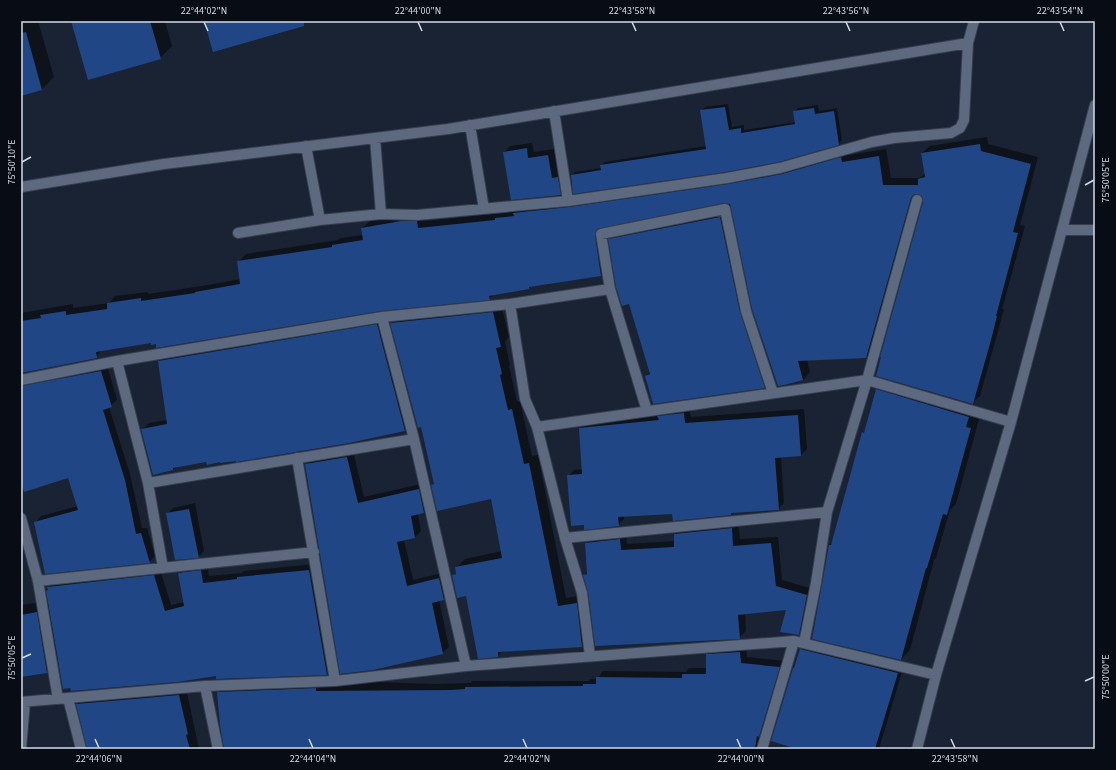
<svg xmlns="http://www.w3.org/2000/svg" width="1116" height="770" viewBox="0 0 1116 770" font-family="'Source Sans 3',sans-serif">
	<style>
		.shadow { fill: #0007 }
		.building { fill: #214686 }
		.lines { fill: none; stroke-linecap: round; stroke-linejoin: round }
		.minor-casing { stroke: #363e4d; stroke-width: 12 }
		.minor { stroke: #5c697e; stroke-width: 10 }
		.ticks { fill: none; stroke: #d4dbe7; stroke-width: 1.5 }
		.neatline { fill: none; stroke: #d4dbe7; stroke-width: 1.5 }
		.ticks-label { font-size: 10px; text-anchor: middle; fill: #d4dbe7 }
	</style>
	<rect width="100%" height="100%" fill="#192334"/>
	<path class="shadow" d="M21,21H38L54,77L42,89L21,95Z
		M72,21H165L172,46L160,58Z
		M728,104L732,127L744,125V130L796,122L794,112L798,108L818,105L819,111L837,108L842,140L839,144L572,175L575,172L602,168L601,166L605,162L706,146L701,111L705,107Z
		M987,137L988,144L1038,157L1020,225L1025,226L1002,309H1004L998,331L980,396L972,403L923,195L917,193L874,349L866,357L807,360L810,372L803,380L732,207L727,202L602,227L608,268L601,275L531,286L529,288L494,294L489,299L381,310L156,343L152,342L102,350L96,356L21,367V313L73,304V308L109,303L115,296L148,292V294L202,286L241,279L238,262L246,254L338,240L341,238L363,235L362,228L370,221L410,214H424L425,221L501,213L503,211L577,200L848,151L849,155L886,149L891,178H920L925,173L922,153L930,146Z
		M532,143L534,152L554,149L558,172L564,171L566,188L560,194L504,152L510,146Z
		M726,211L745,306L770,381L764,387L646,376L650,372L610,239L616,233Z
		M501,304L509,337L505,342L510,365L509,366L517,402L520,401L532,456L538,455L566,598L585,595L591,637L582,646L503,651L497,656L467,595L453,576L457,572L456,568L465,559L502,551L491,498L432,485L435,483L422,426L391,323L400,314Z
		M383,319L411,424L405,430L221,461L207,460L176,467L173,470L142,430L149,423L167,420L159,361L165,355Z
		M107,365L117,400L109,407L130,474L142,528H147L155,556L149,562L35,523L41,516L78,506L69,477L21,479V391Z
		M886,381L978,407L975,418L979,419L956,504L950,510L936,558L934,560L910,650L901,659L829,545L834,541L863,433L866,430L877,390Z
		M689,407L691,417L804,409L807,449L801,455L781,457L784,503L778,509L732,512L730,514L673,513L624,516V519L618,525L584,524L568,476L574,470L583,469L580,428L586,422L660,415L664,411Z
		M353,451L364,497L425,483L430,506L424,513L418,514L421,531L415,537L404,540L413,580L446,572L450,593L444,599L439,600L449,647L442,653L306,464L312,458Z
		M195,503L204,551L198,557L167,514L173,508Z
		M738,522L740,539L778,537L782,580L813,589L805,628L799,634L788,609L745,614L746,631L739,638L589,592L584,575L588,572L586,543L593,536L626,533L627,544L675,541V534L682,527Z
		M207,564L209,576L242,573L244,571L316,564L334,667L327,674L217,678V675L59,659L46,672L21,676V605L49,601L48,587L55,580L160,569L171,605L184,602L179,573L185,567Z
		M808,642L904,665L879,749H798L796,666L801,650Z
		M746,646L747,657L785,661L760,749H225L218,692L224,686L345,681L435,684L470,683L473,681H589L590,679H597L603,671L686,672L689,668H707V655L713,648Z
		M186,688L199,749H88L77,704L84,697Z"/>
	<path class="building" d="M71,21H150L161,59L88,80Z
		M204,21H304V26L213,52Z
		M26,32L42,90L21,96V33Z
		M725,107L729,130L741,128V133L795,124L793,111L814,108L815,114L834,111L839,145L779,162L726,172L573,194L571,175L601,170L600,165L706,149L700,110Z
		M980,144L981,151L1031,164L1013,232L1018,233L996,316H997L991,340L973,404L876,376L881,357H880L923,202L922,196L918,194L913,195L911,198L866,358L798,361L803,380L784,385L778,386L752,309L731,208L730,204L724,203L597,229L595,235L601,276L529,287V289L489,296L490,300L381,311L156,348V344L151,345V343L96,352L97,358L21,373V321L41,318L40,315L66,311V315L107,309V303L141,298V301L195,293V292L240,284L237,261L332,247V245L363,240L361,228L401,221H417L418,228L495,220V218L514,216L513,213L569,207L728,184L782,174L841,157L842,162L879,156L883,185H918V179L925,177L921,153Z
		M527,148L528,158L548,155L552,178L558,177L561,195L511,200L503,152Z
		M720,217L740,312L765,388L653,404L645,376L650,374L629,304L622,306L616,287L608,239Z
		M493,312L501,347L496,348L502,374L500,375L508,410L512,409L524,464L529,463L558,606L577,603L582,647L498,652V657L478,659L466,596L457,598L452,575L456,574L455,567L502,558L491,499L437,511L431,485L434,484L421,427L418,428L390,323Z
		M377,324L405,431L349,443L236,462V461L220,463V462L207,465L206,462L173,468V470L153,475L141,429L167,424L158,361Z
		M101,371L112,407L103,410L125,480L136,534L141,533L150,563L45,574L34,522L78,510L68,478L24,492L21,482V386Z
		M876,389L969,417L966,427L971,428L947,515L943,514L927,568H926L901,660L812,639L822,584L829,545H831L862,432L864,433Z
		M684,413L685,423L798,415L801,456L775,458L779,510L731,513V515L673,521L672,514L618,517L619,526L584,530V525L571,526L567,475L582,474L579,428L659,420L657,416Z
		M347,457L358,503L419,489L424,513L411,516L415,538L397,542L407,586L439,578L444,600L432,603L443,654L373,670L340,674L305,464Z
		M189,509L199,558L175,560L166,513Z
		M732,528L733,546L771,543L776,586L807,595L799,635L780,632L786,610L738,615L740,639L595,646L588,592L583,575L587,574L585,543L620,539L621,550L674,547V534Z
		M201,570L203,583L237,579V577L309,570L327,675L216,679V676L177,682L71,691L70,688L63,689L46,591L48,590L47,587L154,575L165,611L184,606L178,573Z
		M37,612L47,673L21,677V615Z
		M800,649L898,673L875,749H797L771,741L793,668H794Z
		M740,652L741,663L780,667L759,737L757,736L755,749H224L220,725L217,692L316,688V691L451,690L465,689V687L583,686V684H596V677L682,678V674H706V654Z
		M179,695L188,734L186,735L190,749H87L76,704Z"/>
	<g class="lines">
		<g class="minor-casing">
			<path id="minor" d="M554,111L568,201
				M470,125L484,209
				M375,138L381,214
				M306,146L320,220
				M21,187L164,164L448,129L968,43L974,21
				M1062,230H1095
				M238,233L320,220L381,214L417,215L568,201L727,178L780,168L872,142L894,138L951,133L960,128L964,120L968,43
				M510,304L525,399L537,427L565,538L582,593L590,656
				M382,317L414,439L466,666
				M117,361L148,483L163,568
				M21,380L117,361L382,317L510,304L610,289
				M647,411L610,289L601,234L725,209L746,311L773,393
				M537,427L867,380L1011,422
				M297,458L335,681
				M148,483L414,439
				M21,518L38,581L58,699
				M565,538L827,512
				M38,581L314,552
				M804,643L816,583L827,512L867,380L917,200
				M205,686L218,749
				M68,698L81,749
				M21,702L205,686L335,681L466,666L794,641L936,675
				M21,749L25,702
				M762,749L794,641
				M917,749L936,675L1011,422L1095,105"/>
		</g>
		<use href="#minor" class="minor"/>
	</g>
	<path class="ticks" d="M204,22L208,31M418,22L422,31M632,22L636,31M846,22L850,31M1060,22L1064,31M22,162L31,157M1085,185L1094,180M22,658L31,654M1085,681L1094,677M95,739L99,748M309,739L313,748M523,739L527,748M737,739L741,748M951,739L955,748"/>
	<rect width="1116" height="770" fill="none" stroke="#080c14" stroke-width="44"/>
	<rect x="22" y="22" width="1072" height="726" class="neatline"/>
	<g class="ticks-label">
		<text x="204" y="14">22°44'02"N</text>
		<text x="418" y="14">22°44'00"N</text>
		<text x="632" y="14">22°43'58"N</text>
		<text x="846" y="14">22°43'56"N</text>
		<text x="1060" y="14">22°43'54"N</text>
		<text transform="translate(11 162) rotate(-90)" y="4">75°50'10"E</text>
		<text transform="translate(1105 180) rotate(-90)" y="4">75°50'05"E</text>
		<text transform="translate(11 658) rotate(-90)" y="4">75°50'05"E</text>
		<text transform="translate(1105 677) rotate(-90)" y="4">75°50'00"E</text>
		<text x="99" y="762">22°44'06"N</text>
		<text x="313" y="762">22°44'04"N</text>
		<text x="527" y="762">22°44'02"N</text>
		<text x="741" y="762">22°44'00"N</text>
		<text x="955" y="762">22°43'58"N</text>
	</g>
</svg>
